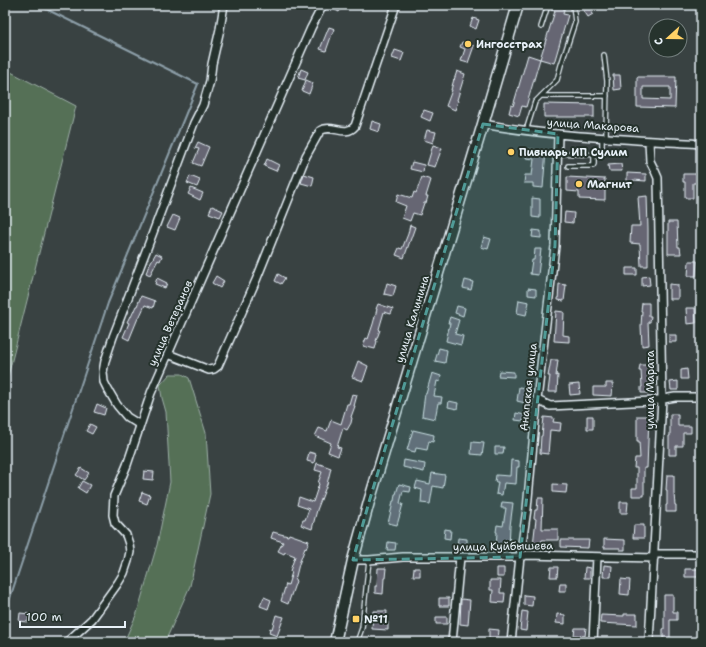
<svg xmlns="http://www.w3.org/2000/svg" width="706" height="647" viewBox="0 0 706 647" font-family="'Shantell Sans',sans-serif">
	<style>
		.green { fill: #557057; stroke: #9eb0a8 }
		.lines { fill: none; stroke-linecap: round; stroke-linejoin: round }
		.stream { stroke: #8d9fa9; stroke-width: 2 }
		.building { fill: #666673; stroke: #e8f1f8; fill-rule: evenodd }
		.lane-casing { stroke: #e8f1f8; stroke-width: 6 }
		.street-casing { stroke: #e8f1f8; stroke-width: 10 }
		.secondary-casing { stroke: #e8f1f8; stroke-width: 13 }
		.lane { stroke: #26332d; stroke-width: 3.5 }
		.street { stroke: #26332d; stroke-width: 7 }
		.secondary { stroke: #26332d; stroke-width: 10 }
		.marked { fill: #509b97; fill-opacity: 0.2; stroke: #509b97; stroke-width: 3; stroke-dasharray: 8 5; stroke-linejoin: round }
		.poi-dot { fill: #ffd166; stroke: #26332d; stroke-width: 1.5 }
		.labels { text-anchor: middle; stroke-width: 4; stroke-linejoin: round; paint-order: stroke }
		.poi-label { font-size: 11px; font-weight: bold; fill: #e8f1f8; stroke: #26332d; text-anchor: start }
		.street-label { font-size: 11px; fill: #e8f1f8; stroke: #26332d }
	</style>
	<rect width="100%" height="100%" fill="#394242"/>
	<filter id="ink" filterUnits="userSpaceOnUse"><feTurbulence type="fractalNoise" baseFrequency=".025" numOctaves="2"/><feDisplacementMap in="SourceGraphic" scale="8" xChannelSelector="R" yChannelSelector="G"/><feConvolveMatrix kernelMatrix="1 2 1 2 8 2 1 2 1" color-interpolation-filters="sRGB"/></filter>
	<g filter="url(#ink)">
		<path class="green" d="M5,69L76,106L5,388Z
			M170,374H182L189,378L206,433L210,494L190,586L165,642H124L137,613L157,545L170,482L166,412L162,398L160,385Z"/>
		<g class="lines">
			<path class="stream" d="M5,613L108,303L198,84L38,5"/>
		</g>
		<path class="building" d="M328,5H343L339,12L328,6Z
			M552,5H565L563,14L568,15L554,63L540,59L555,11L551,10Z
			M580,5H587L593,14L588,17Z
			M473,18L479,20L476,29L470,26Z
			M329,27L335,29L333,34H332L326,51L320,49Z
			M462,42L474,46L468,63L461,61L465,49L460,47Z
			M395,50L404,53L401,61L392,58Z
			M528,55L540,59L526,107L522,106L519,116L509,113L511,105L513,106Z
			M301,69L308,72L305,80L298,78Z
			M457,71L465,74L457,100L458,101L455,110L446,106L452,90H451L454,79V80Z
			M613,75H620L621,89L614,90Z
			M637,77H676L675,108L637,107ZM643,87H670V100L643,99Z
			M306,80L313,83L309,94L302,91Z
			M544,104L594,105V117H544Z
			M424,110L433,113L430,121L421,117Z
			M372,121L381,124L379,132L370,129Z
			M427,130L436,132L433,143L424,140Z
			M198,142L209,147L201,166L193,163L199,149L195,148Z
			M433,145L442,148L435,167L427,165Z
			M527,149L546,150L543,188L533,187V183H524L525,175H532L534,159L526,158Z
			M267,159L279,165L276,171L264,166Z
			M412,162L424,165L423,172L410,169Z
			M621,164L622,171H609L608,165Z
			M627,173L646,174V181L633,180V182H627Z
			M304,174L314,177L312,186L301,183Z
			M683,174H701V183H693V198H685V182H683Z
			M190,176L200,180L197,187L187,183Z
			M422,177L431,180L426,196H428L426,203H424L420,215L413,213L410,221L402,218L406,206L396,202L398,194L412,198L414,192L416,193Z
			M567,177L605,179V200L579,199V192L567,191Z
			M191,188L203,193L200,200L188,194Z
			M647,196L648,229V266H641L640,244L630,243L631,226H640L638,197Z
			M532,198L540,199V218L532,217Z
			M212,206L223,211L220,217L209,213Z
			M565,212L574,213L573,223L564,222Z
			M173,215L180,218L175,230L167,227Z
			M668,222H677L678,247H680L681,254H668Z
			M410,225L415,227L404,258L396,255L399,248L402,249L408,234Z
			M533,230L541,231V238L532,237Z
			M484,237L491,239L488,249L481,247Z
			M535,249H541L538,275L530,274L532,260H534Z
			M156,253L162,256L160,261L158,260L150,275L146,273L148,268V267Z
			M689,261H697L696,276H688Z
			M626,268H637V275H626Z
			M278,274L285,278L281,284L275,281Z
			M216,276L224,281L220,288L212,283Z
			M649,276L650,285L642,286V277Z
			M157,278L167,283L165,288L155,284Z
			M465,280L473,282L471,290L463,288Z
			M387,283L396,286L393,296L384,294Z
			M559,284L566,285L564,301L558,300Z
			M669,284L678,285V299H669Z
			M528,288L536,289V296L528,295Z
			M141,296L155,301L153,308L145,305L139,318H138L129,340L123,337L129,323L127,322L130,316L131,317L136,306H137Z
			M519,300L529,302L526,315L517,313Z
			M642,303H649V316H651L650,322H648L649,345L642,346L641,326L642,311H641Z
			M378,304L393,309L391,314L384,312L379,329L380,330L376,341H377L375,349L363,346L366,338L368,339L373,324L377,309H376Z
			M457,306L465,308L463,316L455,313Z
			M686,308H695L696,323L687,324Z
			M556,311L564,312L563,335L569,336V342L554,341Z
			M450,317L459,320L455,334L463,336L461,345L446,341L450,323H448Z
			M669,335H676V342H669Z
			M439,348L447,350L445,363L435,361Z
			M551,360H558L556,376L558,375L557,392H548L550,376H548Z
			M358,361L368,366L363,381L352,377Z
			M640,365H649L648,387H649V393H641V387H642L641,371H639Z
			M687,369L688,379H681V370Z
			M499,371L514,372V377L498,376Z
			M432,373L441,376L440,382L437,381L434,396L442,397L441,403H438L435,419L422,416L425,394H426Z
			M678,381V390H671L670,382Z
			M606,383H613L612,396L593,395V387H606Z
			M579,384L580,394L570,395L569,385Z
			M519,387L526,388V396L525,403L517,401Z
			M352,394L357,395L354,406H355L351,417L352,418L351,423L347,430L343,428L337,447L341,448L338,456L328,452L331,443L315,436L319,428L327,431L331,420L341,424L347,404H349Z
			M449,401L458,403L457,409L448,407Z
			M97,404L106,408L104,415L94,412Z
			M516,413L525,415L523,421L515,420Z
			M670,414H678V426H691V433H683V446H676V455H669V436H670Z
			M587,416H593V429H587Z
			M637,416H649L647,468H644V496H632V488H637V468H634L635,458H640L639,441H637Z
			M544,417L554,418L553,422L561,423L560,431L550,430L548,454L540,453L541,436H542Z
			M90,424L96,427L92,434L86,431Z
			M413,430L434,435L433,442L429,441L427,450L416,448L415,452L407,450Z
			M472,442L484,443L482,455L471,454Z
			M495,447H504L503,454H495Z
			M309,452L316,454L314,463L307,461Z
			M404,460L425,464L424,472L403,467Z
			M511,460L519,461V467H517L516,484L504,483L502,495L496,494L498,482H495L496,475L510,476Z
			M317,463L331,468L327,484L317,510L312,529L301,525L303,520H305L309,509L297,505L299,497L313,502L319,484L318,483L322,472L315,470Z
			M81,468L89,473L84,480L76,475Z
			M144,471L154,472L153,480L143,479Z
			M432,473L445,475L443,488L433,486L430,504L421,503L422,490L415,488L417,481L430,484Z
			M667,475H674V494L675,505H676V512H666V505H667V490H666Z
			M82,481L90,485L86,493L78,488Z
			M399,484L411,487L410,492L403,491L400,503L403,504L397,525L388,523L392,507V506L393,501H394L395,494H396Z
			M553,484L567,485L566,493L553,492Z
			M142,492L150,495L147,504L139,501Z
			M538,498H543L542,529H558V540H542L541,546L533,545L536,519L534,518L535,510H537Z
			M502,502L513,503L510,526L509,548L496,547L497,532H496L497,525L503,526L506,508H501Z
			M620,502H628L627,513H620Z
			M634,525H644V538H633Z
			M445,529L451,530L450,539L444,538Z
			M273,532L288,536L289,534L309,541L306,549L305,548L299,564L295,580L296,581L288,604L281,601L286,584L288,585L292,572L290,571L295,556L285,552L284,554L278,551L283,542L271,538Z
			M458,538L467,539V547H457Z
			M604,539L625,540V550H620V548H604Z
			M561,540H589L588,548L561,547Z
			M388,542L396,543L395,550H387Z
			M604,565L612,566L611,577H603Z
			M551,567H558L557,577H550Z
			M585,567L590,568V578H584Z
			M378,568H386L385,578H384L383,594L375,593V586H377Z
			M414,568H420V576H413Z
			M497,568H504V577H497Z
			M685,569H699V577H685Z
			M621,579L630,580L629,595L620,594Z
			M490,580H501L500,593H505L504,603L492,602L493,590H490Z
			M560,583H566V591H559Z
			M524,595L533,596L532,606L524,605Z
			M664,595H673V612H677V620H670V642H663V629H664Z
			M264,597L271,600L268,609L260,606Z
			M439,598H449V606H439Z
			M461,599L470,600L468,625L460,624Z
			M373,611H387L386,622H388V630L372,629Z
			M522,611L528,612L526,631L520,630Z
			M20,613L29,614L28,622L19,621Z
			M557,614L565,615V624L556,623Z
			M624,614H637V625L600,623L601,615L624,616Z
			M276,615L284,617L277,636L269,633L270,628L272,629Z
			M436,617H447V624H436Z
			M575,628H586L585,636L574,635Z
			M489,629L499,630L498,640L489,639Z"/>
		<g class="lines">
			<g class="lane-casing">
				<path id="lane" d="M541,27L548,5
					M604,55L607,81L606,138
					M541,96H607
					M526,131L535,102L557,80L561,65L575,22L573,5
					M558,153L599,155L601,154L602,153V137
					M568,166H593L594,164V155
					M357,642L362,628L369,560"/>
			</g>
			<g class="street-casing">
				<path id="street" d="M483,124C555,137 628,139 701,144
					M649,141L650,161L655,171L658,178L662,399L649,642
					M168,354L209,370L214,369L218,366L257,278L306,156L320,131C332,123 345,138 355,126L396,5
					M537,400L550,406L652,401L675,397H701
					M140,425L127,417L117,405L107,388L104,382L103,372L105,361L113,337L149,243L194,123L203,105L210,81L212,64L220,29L224,5
					M655,554H701
					M353,560H369L403,557H520L527,555L654,558
					M67,642L92,619L118,583L124,573L128,561L130,552L129,544L126,535L115,523L113,515L114,496L127,465L151,393L311,28L323,5
					M452,642L460,557
					M511,642L520,557L527,509L537,400L555,246L558,134
					M593,642L597,557"/>
			</g>
			<g class="secondary-casing">
				<path id="secondary" d="M335,642L353,560L369,502L483,124L518,5"/>
			</g>
			<use href="#lane" class="lane"/>
			<use href="#street" class="street"/>
			<use href="#secondary" class="secondary"/>
		</g>
	</g>
	<path class="marked" d="M483,124L558,134L555,246L520,557L353,560L369,502Z"/>
	<g class="poi-dot">
		<circle cx="468" cy="44" r="4"/>
		<circle cx="511" cy="152" r="4"/>
		<circle cx="579" cy="184" r="4"/>
		<rect x="352" y="615" width="8" height="8" rx="2"/>
	</g>
	<g class="labels">
		<g class="poi-label">
			<text x="476" y="48">Ингосстрах</text>
			<text x="519" y="156">Пивнарь ИП Сулим</text>
			<text x="587" y="188">Магнит</text>
			<text x="364" y="623">№11</text>
		</g>
		<g class="street-label">
			<text transform="translate(593 125) rotate(4)" y="4">улица Макарова</text>
			<text transform="translate(412 319) rotate(-73)" y="4">улица Калинина</text>
			<text transform="translate(170 323) rotate(-66)" y="4">улица Ветеранов</text>
			<text transform="translate(528 387) rotate(-84)" y="4">Анапская улица</text>
			<text transform="translate(650 390) rotate(-90)" y="4">улица Марата</text>
			<text transform="translate(503 546) rotate(-1)" y="4">улица Куйбышева</text>
		</g>
	</g>
	<rect width="706" height="647" fill="none" stroke="#26332d" stroke-width="20"/>
	<rect x="10" y="10" width="686" height="627" fill="none" stroke="#e8f1f8" stroke-width="1.5" filter="url(#ink)"/>
	<g transform="translate(668 38) rotate(249)"><circle r="19" fill="#26332d" stroke="#747f7e"/>
	<path d="M0-3L7 15L0 10L-7 15Z" fill="#ffd166"/>
	<text y="-6" font-size="11" font-weight="bold" text-anchor="middle" fill="#e8f1f8">С</text>
	</g>
	<path d="M20 621v6h105v-6" fill="none" stroke="#e8f1f8" stroke-width="2"/>
	<text x="26" y="621" font-size="12" fill="#e8f1f8" stroke="#26332d" stroke-width="3" paint-order="stroke">100 m</text>
</svg>
